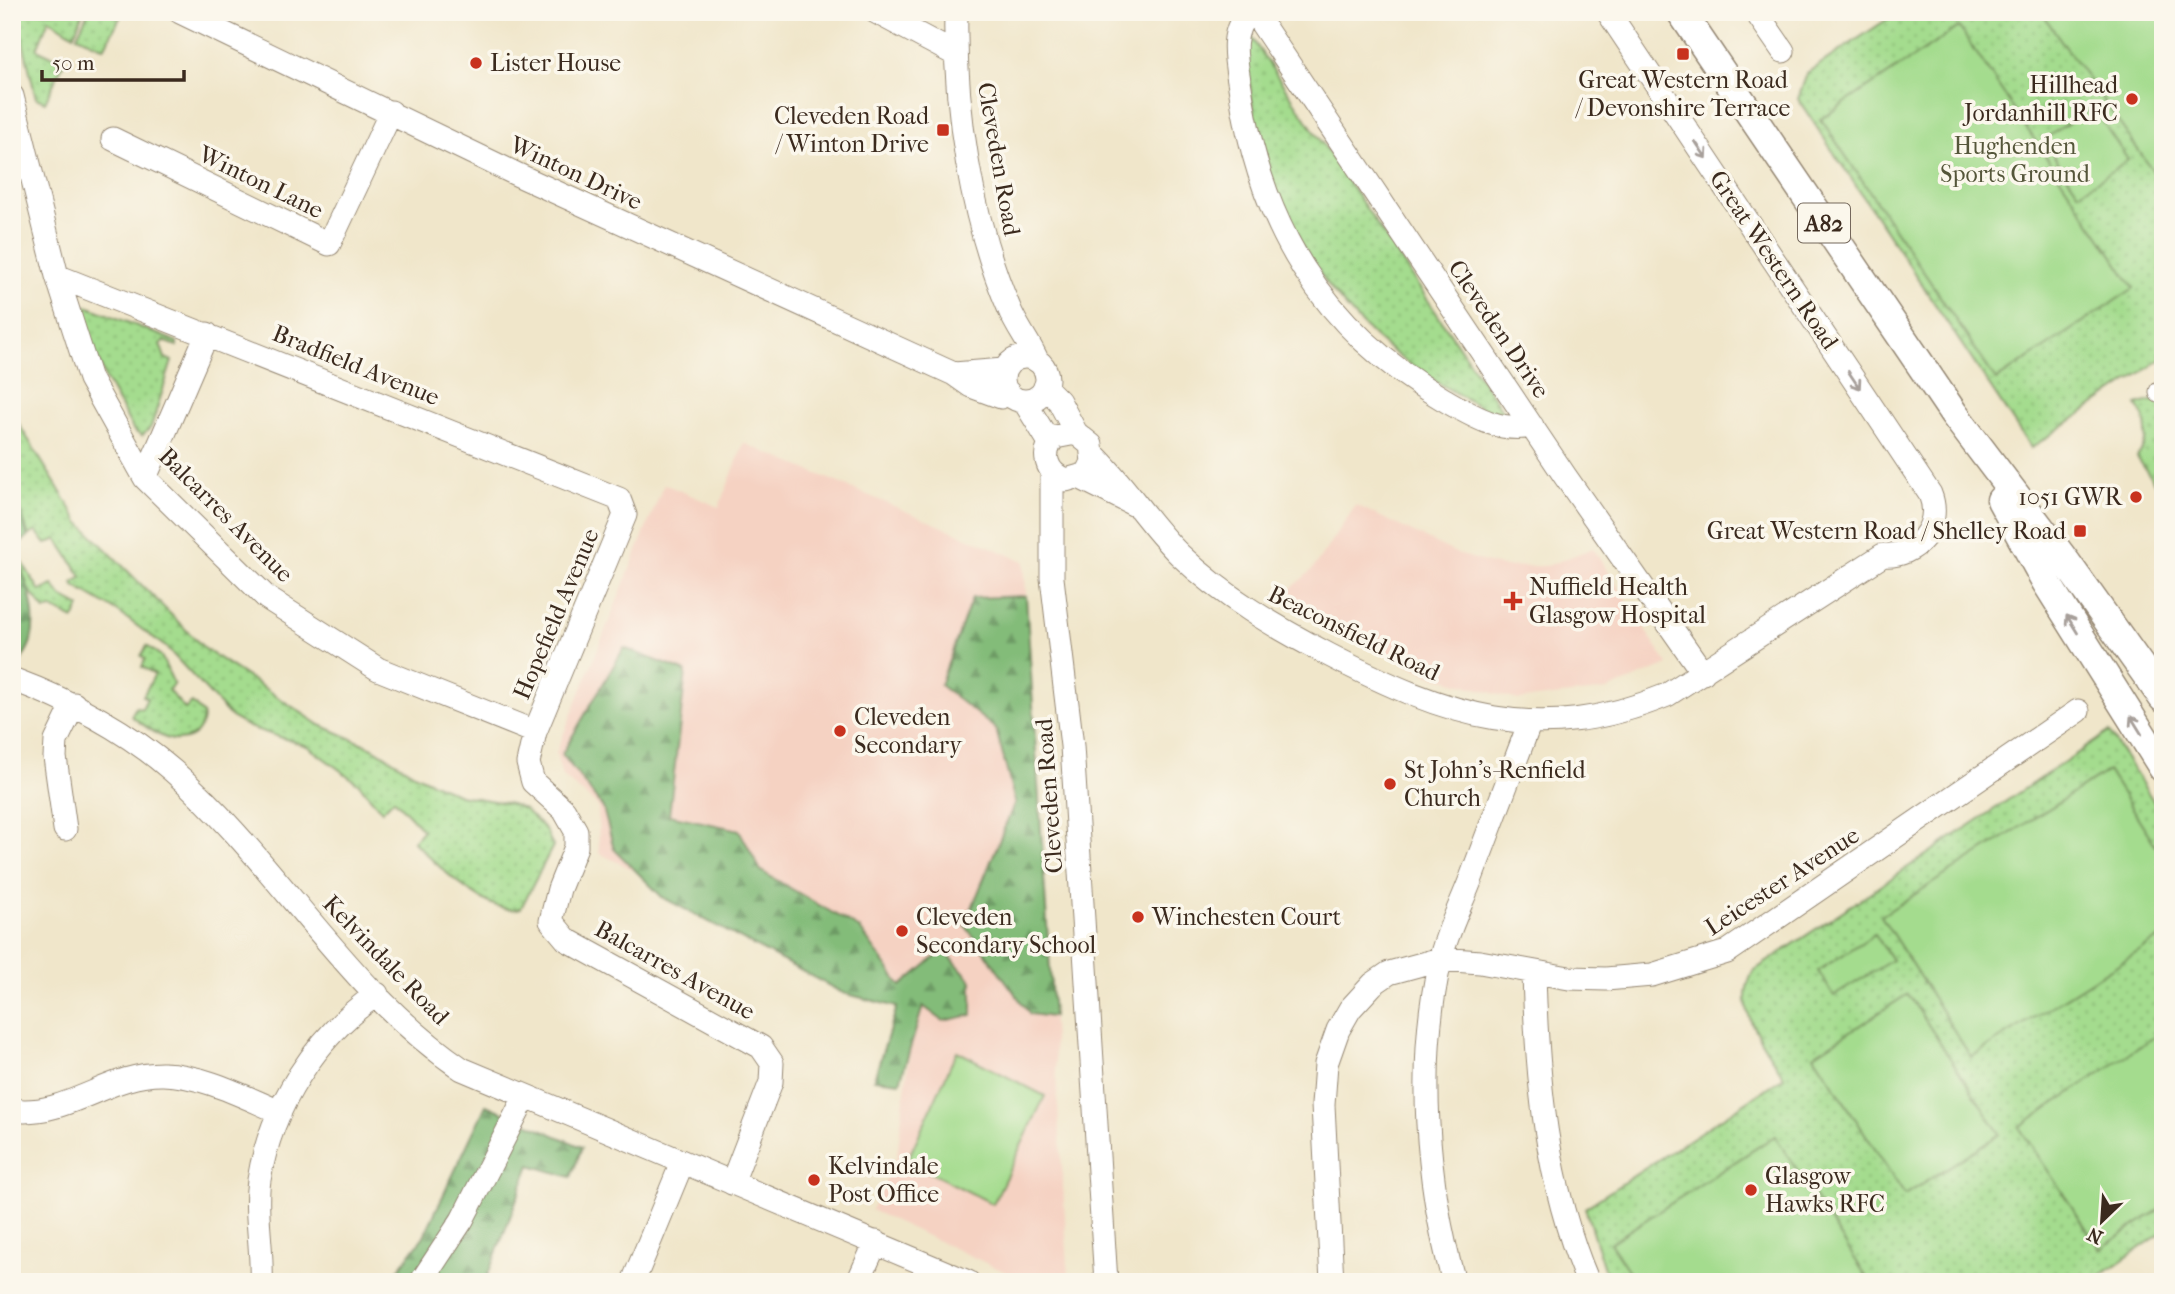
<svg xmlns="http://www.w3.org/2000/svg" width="2175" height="1294" viewBox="0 0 2175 1294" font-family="'IM FELL French Canon',serif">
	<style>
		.built { fill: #f5d2c2 }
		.green { fill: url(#green-dots); stroke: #708356; stroke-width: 2 }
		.forest { fill: url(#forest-firs); stroke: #5f734c; stroke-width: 2 }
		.pitch { fill: #a4dc8e; stroke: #708356; stroke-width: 2 }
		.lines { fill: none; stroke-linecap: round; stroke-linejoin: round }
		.minor-casing { stroke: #968874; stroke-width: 25 }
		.major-casing { stroke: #968874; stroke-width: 31 }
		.minor { stroke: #fff; stroke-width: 23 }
		.major { stroke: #fff; stroke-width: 28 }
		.oneway { stroke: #a79f9a }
		.poi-dot { fill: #c8321e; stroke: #fbf7ec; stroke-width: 2.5 }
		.labels { text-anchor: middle; stroke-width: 7; stroke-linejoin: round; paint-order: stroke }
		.shield { fill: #fbf7ec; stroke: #75685c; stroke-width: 2 }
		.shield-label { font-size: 23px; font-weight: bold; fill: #3b2a1e }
		.poi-label { font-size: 24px; fill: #3b2a1e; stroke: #fbf7ec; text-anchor: start }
		.park-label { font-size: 24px; fill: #55563a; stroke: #fbf7ec }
		.street-label { font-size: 24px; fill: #3b2a1e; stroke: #fbf7ec }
	</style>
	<defs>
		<pattern id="green-dots" width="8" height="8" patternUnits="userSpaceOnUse" patternTransform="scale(1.75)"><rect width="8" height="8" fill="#a4dc8e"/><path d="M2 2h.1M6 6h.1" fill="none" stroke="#8ebd7a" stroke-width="1.8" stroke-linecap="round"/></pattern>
		<pattern id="forest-firs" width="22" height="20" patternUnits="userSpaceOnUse" patternTransform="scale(1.75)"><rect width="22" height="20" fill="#83bc79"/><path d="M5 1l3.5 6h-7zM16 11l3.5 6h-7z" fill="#6c9963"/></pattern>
	</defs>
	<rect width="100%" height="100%" fill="#fbf7ec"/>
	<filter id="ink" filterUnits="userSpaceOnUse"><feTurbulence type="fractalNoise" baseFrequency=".0143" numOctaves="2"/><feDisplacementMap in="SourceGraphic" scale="14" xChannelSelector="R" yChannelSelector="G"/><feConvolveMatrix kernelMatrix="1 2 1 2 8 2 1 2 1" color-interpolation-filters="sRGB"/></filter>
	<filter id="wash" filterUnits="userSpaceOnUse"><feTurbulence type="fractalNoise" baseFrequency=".00686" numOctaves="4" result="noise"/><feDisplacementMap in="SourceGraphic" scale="28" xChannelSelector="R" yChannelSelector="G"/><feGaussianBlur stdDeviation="1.57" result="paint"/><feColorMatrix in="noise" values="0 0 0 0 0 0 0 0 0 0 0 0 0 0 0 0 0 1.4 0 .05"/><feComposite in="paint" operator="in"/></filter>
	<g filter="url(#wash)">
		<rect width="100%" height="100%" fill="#f0e6ca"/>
		<path class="built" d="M744,443L1024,561L1069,1282H1027L871,1210L897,1156L915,1009L599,853L598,806L562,776L556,753L664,484L719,507Z
			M1356,505L1458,554L1502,567L1547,566L1593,548L1668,665L1607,690L1518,700L1430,675L1277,601L1312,570Z"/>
		<path class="green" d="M16,12H83L74,35L49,19L37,49L64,62L45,102L36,98Z
			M88,12H123L104,48L77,36Z
			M1898,12H2163V358L2031,448L1798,99L1807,73Z
			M1249,34L1505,415L1497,416C1455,393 1412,370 1376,338C1317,284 1272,204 1256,126C1251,100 1249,72 1245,46Z
			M87,306L177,342V346L164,341L160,344L165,358L172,361L151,427L142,436L134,431L106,380L82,318L81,310Z
			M2163,397V495L2137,457C2150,441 2148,422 2137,405Z
			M12,413L79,522L205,649L320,725L373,748L416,775L459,795L511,804L524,809L545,829L553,846L521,908C489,918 434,862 413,841L423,830L394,799L382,811L359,784L307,746L249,727L231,717L167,648L117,611L74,586L73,583L82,577L57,539L46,544L36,531L29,536C11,487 12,464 12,413Z
			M14,549L40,591L53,585L62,597L80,607L74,619L52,608L45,610L27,588Z
			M147,646L161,656L174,684L168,690L185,709L192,703L203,714C203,723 200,732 191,737C168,748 149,728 131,716L136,707L142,709L147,698L143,696L155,674L142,667L145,659L141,656Z
			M2109,732L2163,816V1232L2091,1282H1608L1585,1208L1784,1077C1765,1046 1729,1005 1755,970Z"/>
		<path class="forest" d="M12,482L28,536L13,551C26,577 39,611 31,641C29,649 22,658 18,666L12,664Z
			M1026,596L1053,1017L1030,1014L965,925L1015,802L996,729L940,685L972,598Z
			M624,648L686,672L669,815L739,830L761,871L860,929L901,986L944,950L972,981V1015L943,1021L923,1006L900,1082L874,1079L897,1007L843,993L662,897L614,849L603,808L562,754Z
			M486,1105L582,1147L571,1177L530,1165L485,1282H389L424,1236Z"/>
		<path class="pitch" d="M2041,12H2163V185Z
			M1959,27L2134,288L1996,380L1821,119Z
			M2093,107L2128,160L2079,193L2043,140Z
			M2108,771L2163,857V936L1971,1057L1881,916Z
			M1875,934L1892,960L1834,996L1818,971Z
			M1908,994L2000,1134L1905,1195L1814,1055Z
			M2163,1031V1207L2100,1249L2019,1127Z
			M957,1051L1045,1096L993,1204L907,1161Z
			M1775,1136L1870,1282H1636L1610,1243Z"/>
	</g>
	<g filter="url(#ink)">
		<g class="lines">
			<g class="minor-casing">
				<path id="minor" d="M180,12L516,174L954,374L971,386L1001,397L1008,392
					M876,12L955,54
					M956,12C954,108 971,220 1009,308C1016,326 1029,342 1037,360
					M1250,12C1228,31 1236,61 1240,87C1260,225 1322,329 1443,399C1471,415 1499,433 1532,426
					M1254,12L1565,476L1703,673
					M1756,12L1783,51
					M12,96L57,276L90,379L145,478L267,598L378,669L535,732
					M113,139L329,244L391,112
					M57,276L619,499L625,515L535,732L528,763L533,782L564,810L576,831V847L559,889L551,921L567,940L761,1047L772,1063L771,1082L732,1183
					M1003 379a22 22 0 1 1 44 0a22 22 0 1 1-44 0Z
					M954,374L1004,370
					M1045,387L1059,401L1076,433L1091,445L1093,462L1087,474L1066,480C1046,473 1040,453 1055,437L1076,433
					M2161,392L2163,391
					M1024,401L1050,443
					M1094,455C1126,486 1148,524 1180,555C1224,597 1275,627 1329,655C1447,716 1538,748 1667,695L1883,555C1916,558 1943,526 1930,494L1608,12
					M1052,472V578L1072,746L1106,1282
					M145,478L207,334
					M1081,478L1137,506
					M12,679C71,701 126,730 173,771C277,862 347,991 462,1069L968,1282
					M65,829L55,757L56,741L74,704
					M1534,974C1537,1080 1546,1183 1588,1282
					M12,1110C66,1118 109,1073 163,1074C203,1075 244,1097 280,1112
					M261,1282C263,1248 254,1213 259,1180C271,1106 316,1036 377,994
					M421,1282L462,1220L525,1097
					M633,1282L682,1163
					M858,1282L876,1242
					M1332,1282L1323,1105L1326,1064L1338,1030L1350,1009L1373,984L1389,973L1440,959L1480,962L1569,978L1606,979L1652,975L1727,952L2078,711
					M1454,1282C1426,1183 1417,1062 1440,961C1446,934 1460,907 1470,881C1490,828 1510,775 1530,722"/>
			</g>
			<g class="major-casing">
				<path id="major" d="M1681,12L1954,414L2066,562L2163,698
					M2001,500L2046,582L2163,768"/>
			</g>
			<use href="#minor" class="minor"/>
			<use href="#major" class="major"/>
		</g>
		<defs><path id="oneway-shaft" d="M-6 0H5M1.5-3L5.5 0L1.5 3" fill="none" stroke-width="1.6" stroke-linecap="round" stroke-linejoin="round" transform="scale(1.75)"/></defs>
		<g class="oneway">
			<use href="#oneway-shaft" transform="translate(1701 150) rotate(56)"/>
			<use href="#oneway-shaft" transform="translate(1854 380) rotate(56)"/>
			<use href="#oneway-shaft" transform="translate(2072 624) rotate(-122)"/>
			<use href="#oneway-shaft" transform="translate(2136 725) rotate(-122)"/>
		</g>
	</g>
	<g class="poi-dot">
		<rect x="1676" y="47" width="14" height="14" rx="3.5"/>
		<circle cx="476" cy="63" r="7"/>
		<circle cx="2132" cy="99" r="7"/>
		<rect x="936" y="123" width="14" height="14" rx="3.5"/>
		<circle cx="2136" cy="497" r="7"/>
		<rect x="2073" y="524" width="14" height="14" rx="3.5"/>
		<path d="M1509.5 590.5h7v7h7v7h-7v7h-7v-7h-7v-7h7z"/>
		<circle cx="840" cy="731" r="7"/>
		<circle cx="1390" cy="784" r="7"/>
		<circle cx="1138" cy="917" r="7"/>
		<circle cx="902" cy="931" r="7"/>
		<circle cx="814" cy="1180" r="7"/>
		<circle cx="1751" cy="1190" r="7"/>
	</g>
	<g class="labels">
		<rect class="shield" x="1798" y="203.5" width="52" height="39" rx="5"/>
		<g class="shield-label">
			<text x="1824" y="231">A82</text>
		</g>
		<g class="poi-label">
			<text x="490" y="71">Lister House</text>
			<text x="1683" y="88" text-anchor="middle">Great Western Road<tspan x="1683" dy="28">/ Devonshire Terrace</tspan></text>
			<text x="2118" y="93" text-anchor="end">Hillhead<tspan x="2118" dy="28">Jordanhill RFC</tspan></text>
			<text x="929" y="124" text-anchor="end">Cleveden Road<tspan x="929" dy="28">/ Winton Drive</tspan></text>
			<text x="2122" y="505" text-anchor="end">1051 GWR</text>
			<text x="2066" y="539" text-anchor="end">Great Western Road / Shelley Road</text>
			<text x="1529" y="595">Nuffield Health<tspan x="1529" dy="28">Glasgow Hospital</tspan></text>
			<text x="854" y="725">Cleveden<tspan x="854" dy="28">Secondary</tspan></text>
			<text x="1404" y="778">St John’s-Renfield<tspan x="1404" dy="28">Church</tspan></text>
			<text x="916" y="925">Cleveden<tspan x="916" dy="28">Secondary School</tspan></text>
			<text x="1152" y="925">Winchesten Court</text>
			<text x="828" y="1174">Kelvindale<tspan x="828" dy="28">Post Office</tspan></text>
			<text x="1765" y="1184">Glasgow<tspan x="1765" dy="28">Hawks RFC</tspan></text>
		</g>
		<g class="park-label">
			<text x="2015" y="154">Hughenden<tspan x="2015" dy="28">Sports Ground</tspan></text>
		</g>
		<g class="street-label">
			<text transform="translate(999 159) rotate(80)" y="8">Cleveden Road</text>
			<text transform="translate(576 173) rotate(25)" y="8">Winton Drive</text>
			<text transform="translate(261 182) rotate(26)" y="8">Winton Lane</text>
			<text transform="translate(1774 260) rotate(56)" y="8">Great Western Road</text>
			<text transform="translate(1499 329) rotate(56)" y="8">Cleveden Drive</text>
			<text transform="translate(356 365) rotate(22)" y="8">Bradfield Avenue</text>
			<text transform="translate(226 515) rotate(45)" y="8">Balcarres Avenue</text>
			<text transform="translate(556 614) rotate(-67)" y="8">Hopefield Avenue</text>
			<text transform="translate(1354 633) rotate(26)" y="8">Beaconsfield Road</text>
			<text transform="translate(1049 796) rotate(-94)" y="8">Cleveden Road</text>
			<text transform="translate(1782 881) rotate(-33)" y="8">Leicester Avenue</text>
			<text transform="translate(386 960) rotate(46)" y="8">Kelvindale Road</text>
			<text transform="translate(675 970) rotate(29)" y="8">Balcarres Avenue</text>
		</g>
	</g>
	<rect width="2175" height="1294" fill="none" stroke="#fbf7ec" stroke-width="42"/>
	<g transform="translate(2102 1221) rotate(205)" stroke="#fbf7ec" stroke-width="5" paint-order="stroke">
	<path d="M0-5L12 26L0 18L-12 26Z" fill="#3b2a1e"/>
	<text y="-10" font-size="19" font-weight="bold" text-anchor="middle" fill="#3b2a1e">N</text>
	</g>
	<path d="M42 70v10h142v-10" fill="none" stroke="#3b2a1e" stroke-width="3.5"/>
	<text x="52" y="70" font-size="21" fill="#3b2a1e" stroke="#fbf7ec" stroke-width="5" paint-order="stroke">50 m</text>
</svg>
